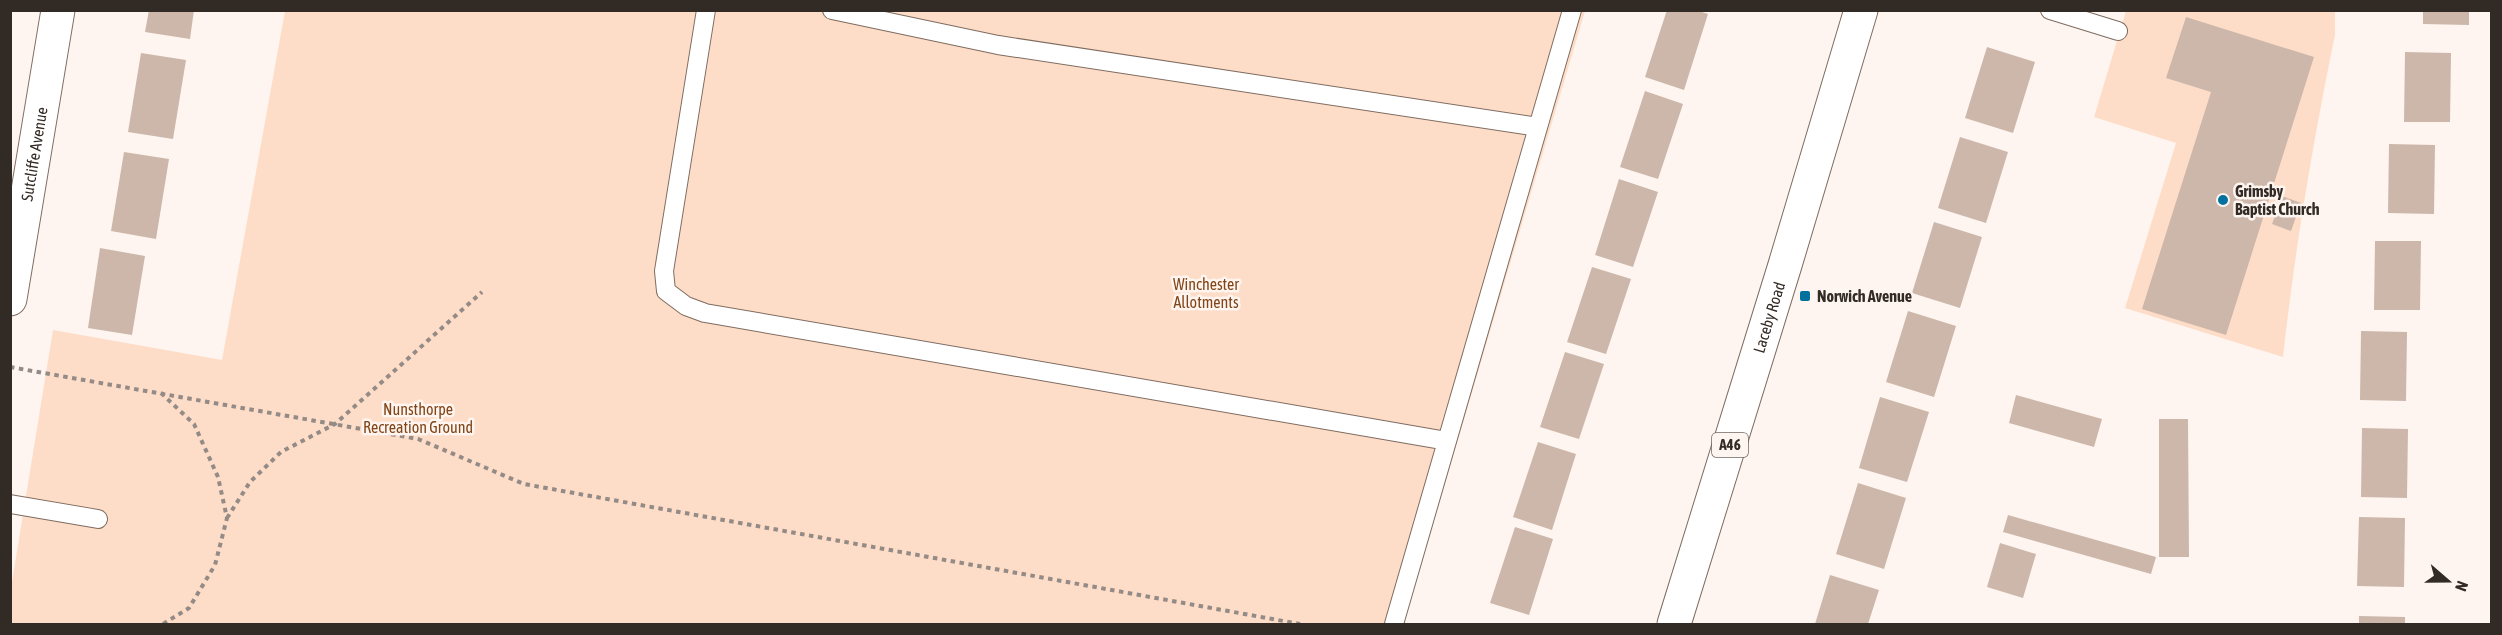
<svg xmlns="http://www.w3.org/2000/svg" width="2502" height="635" viewBox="0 0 2502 635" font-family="'Asap Condensed',sans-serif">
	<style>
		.green { fill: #feddc8 }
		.building { fill: #ccb7aa }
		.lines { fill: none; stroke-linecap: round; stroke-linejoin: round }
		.lane-casing { stroke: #7f6c60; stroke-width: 20 }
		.secondary-casing { stroke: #7f6c60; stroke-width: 35 }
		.highway-casing { stroke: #7f6c60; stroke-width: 35 }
		.path { stroke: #948b86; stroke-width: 4; stroke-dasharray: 4.5 4.5; stroke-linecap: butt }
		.lane { stroke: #fff; stroke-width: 18 }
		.secondary { stroke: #fff; stroke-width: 33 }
		.highway { stroke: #fff; stroke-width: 33 }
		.poi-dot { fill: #03719d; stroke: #fef5f0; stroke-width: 2 }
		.labels { text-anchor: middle; stroke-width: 5; stroke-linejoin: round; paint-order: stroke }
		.shield { fill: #fef5f0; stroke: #6f6762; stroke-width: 1.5 }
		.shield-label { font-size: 15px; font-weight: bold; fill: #322a25 }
		.street-label { font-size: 16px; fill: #322a25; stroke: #fef5f0 }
		.poi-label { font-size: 16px; font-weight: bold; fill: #322a25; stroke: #fef5f0; text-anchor: start }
		.park-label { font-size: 16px; fill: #814517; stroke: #fef5f0 }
	</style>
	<rect width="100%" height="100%" fill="#fef5f0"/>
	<path class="green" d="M2329,10L2335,12V35C2313,142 2295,248 2283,357L2125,308L2176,143L2094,117L2126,11Z
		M285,11H1585L1409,605H1391L1394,624H11V588L53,330L222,360Z"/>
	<path class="building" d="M149,10H194L190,39L145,32Z
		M1667,10H1696L1708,14L1684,90L1645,77Z
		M2423,10H2469V25L2423,24Z
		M2186,17L2314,57L2226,335L2142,309L2211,92L2166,78Z
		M1987,47L2035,62L2013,133L1965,118Z
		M2405,52L2451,53L2450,122H2404Z
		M141,53L186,60L173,139L128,132Z
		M1645,91L1683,104L1658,179L1620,167Z
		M1960,137L2008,152L1986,223L1938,208Z
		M2389,144L2435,145L2434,214L2388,213Z
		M124,152L169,159L156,239L111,231Z
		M1619,179L1658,192L1633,267L1595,255Z
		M2282,196L2301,203L2291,231L2272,224Z
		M1934,222L1982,237L1960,308L1912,293Z
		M2375,241H2421L2420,310H2374Z
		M100,248L145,256L132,335L88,328Z
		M1592,267L1631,279L1606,354L1567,342Z
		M1908,311L1956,326L1934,397L1886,382Z
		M2361,331L2407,332L2406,401L2360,400Z
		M1565,352L1604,364L1579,439L1540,427Z
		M2016,395L2102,419L2094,447L2009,423Z
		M1880,397L1929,412L1907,482L1859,468Z
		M2159,419H2188L2189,557H2159Z
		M2362,428L2408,429L2407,498L2361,497Z
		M1538,442L1576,454L1552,530L1513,517Z
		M1858,483L1906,498L1884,569L1836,554Z
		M2008,515L2156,557L2151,574L2003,532Z
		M2359,517L2405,518L2404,587L2357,586Z
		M1515,527L1553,539L1529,615L1490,603Z
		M2000,543L2036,554L2023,598L1987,587Z
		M1830,575L1879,590L1868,624H1815Z
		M2359,616L2405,617V624H2359Z"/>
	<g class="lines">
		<g class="lane-casing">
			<path id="lane" d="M706,10L664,271L666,291L686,306L705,313L1447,441
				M832,10L998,45L1538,127
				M2050,10L2118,31
				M10,504L98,519
				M1394,624L1572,10"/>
		</g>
		<g class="secondary-casing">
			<g id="secondary">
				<path id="s1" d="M10,299L58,10"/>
			</g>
		</g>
		<g class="highway-casing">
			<g id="highway">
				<path id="s2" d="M1674,624L1785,265L1861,10"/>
			</g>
		</g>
		<path class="path" d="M10,367L418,439L524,484L1300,624
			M161,393L194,424L218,477L227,518L215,565L189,608L163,624
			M227,518L250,482L281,452L335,424L482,292"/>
		<use href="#lane" class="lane"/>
		<use href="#secondary" class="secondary"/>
		<use href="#highway" class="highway"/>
	</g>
	<g class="poi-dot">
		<circle cx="2223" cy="200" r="6"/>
		<rect x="1799" y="290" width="12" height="12" rx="3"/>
	</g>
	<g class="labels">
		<rect class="shield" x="1712" y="433" width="36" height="24" rx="4.5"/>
		<g class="shield-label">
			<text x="1730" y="450">A46</text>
		</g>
		<g class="street-label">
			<text dy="6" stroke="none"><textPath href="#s1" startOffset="147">Sutcliffe Avenue</textPath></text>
			<text dy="6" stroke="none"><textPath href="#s2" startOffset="321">Laceby Road</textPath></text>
		</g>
		<g class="poi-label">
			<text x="2235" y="197">Grimsby<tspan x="2235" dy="18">Baptist Church</tspan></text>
			<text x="1817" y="302">Norwich Avenue</text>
		</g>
		<g class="park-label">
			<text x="1206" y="290">Winchester<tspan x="1206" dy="18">Allotments</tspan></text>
			<text x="418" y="415">Nunsthorpe<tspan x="418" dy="18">Recreation Ground</tspan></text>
		</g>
	</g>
	<rect width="2502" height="635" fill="none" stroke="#322a25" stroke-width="24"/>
	<g transform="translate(2448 581) rotate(110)" stroke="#fef5f0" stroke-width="4.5" paint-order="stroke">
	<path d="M0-4.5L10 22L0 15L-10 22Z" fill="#322a25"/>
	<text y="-9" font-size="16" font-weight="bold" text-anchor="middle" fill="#322a25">N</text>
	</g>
</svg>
